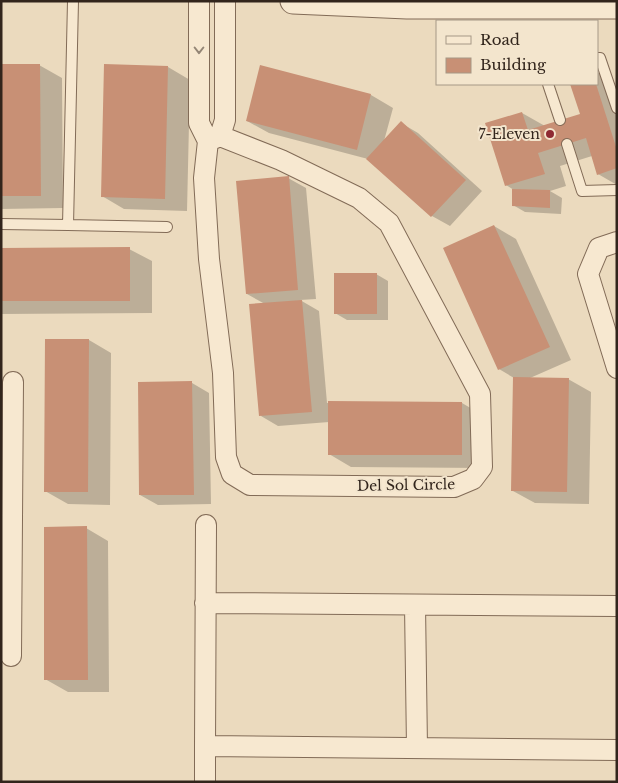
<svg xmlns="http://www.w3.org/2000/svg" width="618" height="783" viewBox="0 0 618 783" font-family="'Libre Baskerville',serif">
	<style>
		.shadow { fill: #0003 }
		.building { fill: #c89075 }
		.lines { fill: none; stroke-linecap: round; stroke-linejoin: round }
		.service-casing { stroke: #826b57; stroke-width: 12 }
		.minor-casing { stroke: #826b57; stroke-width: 22 }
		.tertiary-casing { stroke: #826b57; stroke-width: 27 }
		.service { stroke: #f7e8d0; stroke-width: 10 }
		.minor { stroke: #f7e8d0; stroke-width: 20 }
		.tertiary { stroke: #f7e8d0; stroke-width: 25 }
		.oneway { stroke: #948676 }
		.poi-dot { fill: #8f2a33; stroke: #f3e5cd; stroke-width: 2 }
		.labels { text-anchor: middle; stroke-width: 4; stroke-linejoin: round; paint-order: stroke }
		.poi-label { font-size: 14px; fill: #32251c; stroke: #f3e5cd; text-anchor: end }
		.street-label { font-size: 14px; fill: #32251c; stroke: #f3e5cd }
	</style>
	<rect width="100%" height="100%" fill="#ebdabe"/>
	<path class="shadow" d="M1,65H39L62,78L63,208L1,209Z
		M168,67L190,80L187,211L124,209L102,196Z
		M597,72L613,82L617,94V185L598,174L592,156L560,166L566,186L550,191L562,198L561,214L525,212L513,205L514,190L506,185L522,113L545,126L582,115L572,84H597Z
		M371,95L393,108L384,141L401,123L418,133L482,191L450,226L432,216L368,159L269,133L247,121Z
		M288,178L306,188L316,299L300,300L319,311L327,403H462L484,416V468L351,467L329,454V422L278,426L261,416L265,304L247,294Z
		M494,226L516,239L571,360L530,378L568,379L591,392L589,504L535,503L513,491L514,378L499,369Z
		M1,249H129L152,261V313L1,314Z
		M376,274L388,281V320H347L335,313Z
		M89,340L111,353L110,505L68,504L45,491Z
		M192,383L209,393L211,504L158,505L140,495Z
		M86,528L108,541L109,692H68L45,679Z"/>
	<path class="building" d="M1,64H40L41,196H1Z
		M104,64L168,66L165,199L101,197Z
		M260,65L371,94L357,150L246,121Z
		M570,84H596L617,150V168L597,175L586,138L538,153L545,174L505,186L485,123L522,112L528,130L580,114Z
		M401,121L466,180L431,217L366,159Z
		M289,176L298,290L246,294L236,181Z
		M512,189L550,190V208L512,206Z
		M494,225L550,347L498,370L443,248Z
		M130,247V301H1V248Z
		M334,273H377V314H334Z
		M302,300L312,412L259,416L249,304Z
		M45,339H89L88,492H44Z
		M513,377L569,378L567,492L511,491Z
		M192,381L194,495H139L138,382Z
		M328,401L462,402V455H328Z
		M87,526L88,680H44V527Z"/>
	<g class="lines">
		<g class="service-casing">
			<path id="service" d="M597,58H600L617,108
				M548,84L560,120
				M567,144L582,191L617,190
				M1,224L68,225L73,1
				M68,225L167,227"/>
		</g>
		<g class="minor-casing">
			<path id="minor" d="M199,1V123L208,141L204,178L209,259L223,373L226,457L232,474L250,485L454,487L473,479L482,467L480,394L389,223L359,198L281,160L220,136L208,141
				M220,136L225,120V1
				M617,242L599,248L588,274L617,368
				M206,525L205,746L617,750
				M205,603L617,606
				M415,605L417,748
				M11,656L13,382
				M205,782V746"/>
		</g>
		<g class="tertiary-casing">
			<path id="tertiary" d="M293,1L407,6H617"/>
		</g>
		<use href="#service" class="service"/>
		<use href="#minor" class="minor"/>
		<use href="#tertiary" class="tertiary"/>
	</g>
	<defs><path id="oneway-chevron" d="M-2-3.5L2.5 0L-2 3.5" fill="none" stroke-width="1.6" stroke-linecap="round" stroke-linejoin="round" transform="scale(1.25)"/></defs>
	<use class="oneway" href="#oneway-chevron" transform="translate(199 50) rotate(90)"/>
	<circle class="poi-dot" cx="550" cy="134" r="5"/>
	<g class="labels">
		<g class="poi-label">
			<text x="540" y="139">7-Eleven</text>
		</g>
		<g class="street-label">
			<text transform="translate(406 485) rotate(-1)" y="5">Del Sol Circle</text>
		</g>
	</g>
	<rect width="618" height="783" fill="none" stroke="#32251c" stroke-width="5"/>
	<rect x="436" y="20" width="162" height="65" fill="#f3e5cd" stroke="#a69886"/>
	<rect x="446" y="36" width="25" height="8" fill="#f7e8d0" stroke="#a69886"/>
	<text x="480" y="45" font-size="15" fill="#32251c">Road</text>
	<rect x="446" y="58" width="25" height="15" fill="#c89075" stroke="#a69886"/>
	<text x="480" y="70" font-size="15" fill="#32251c">Building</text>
</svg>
